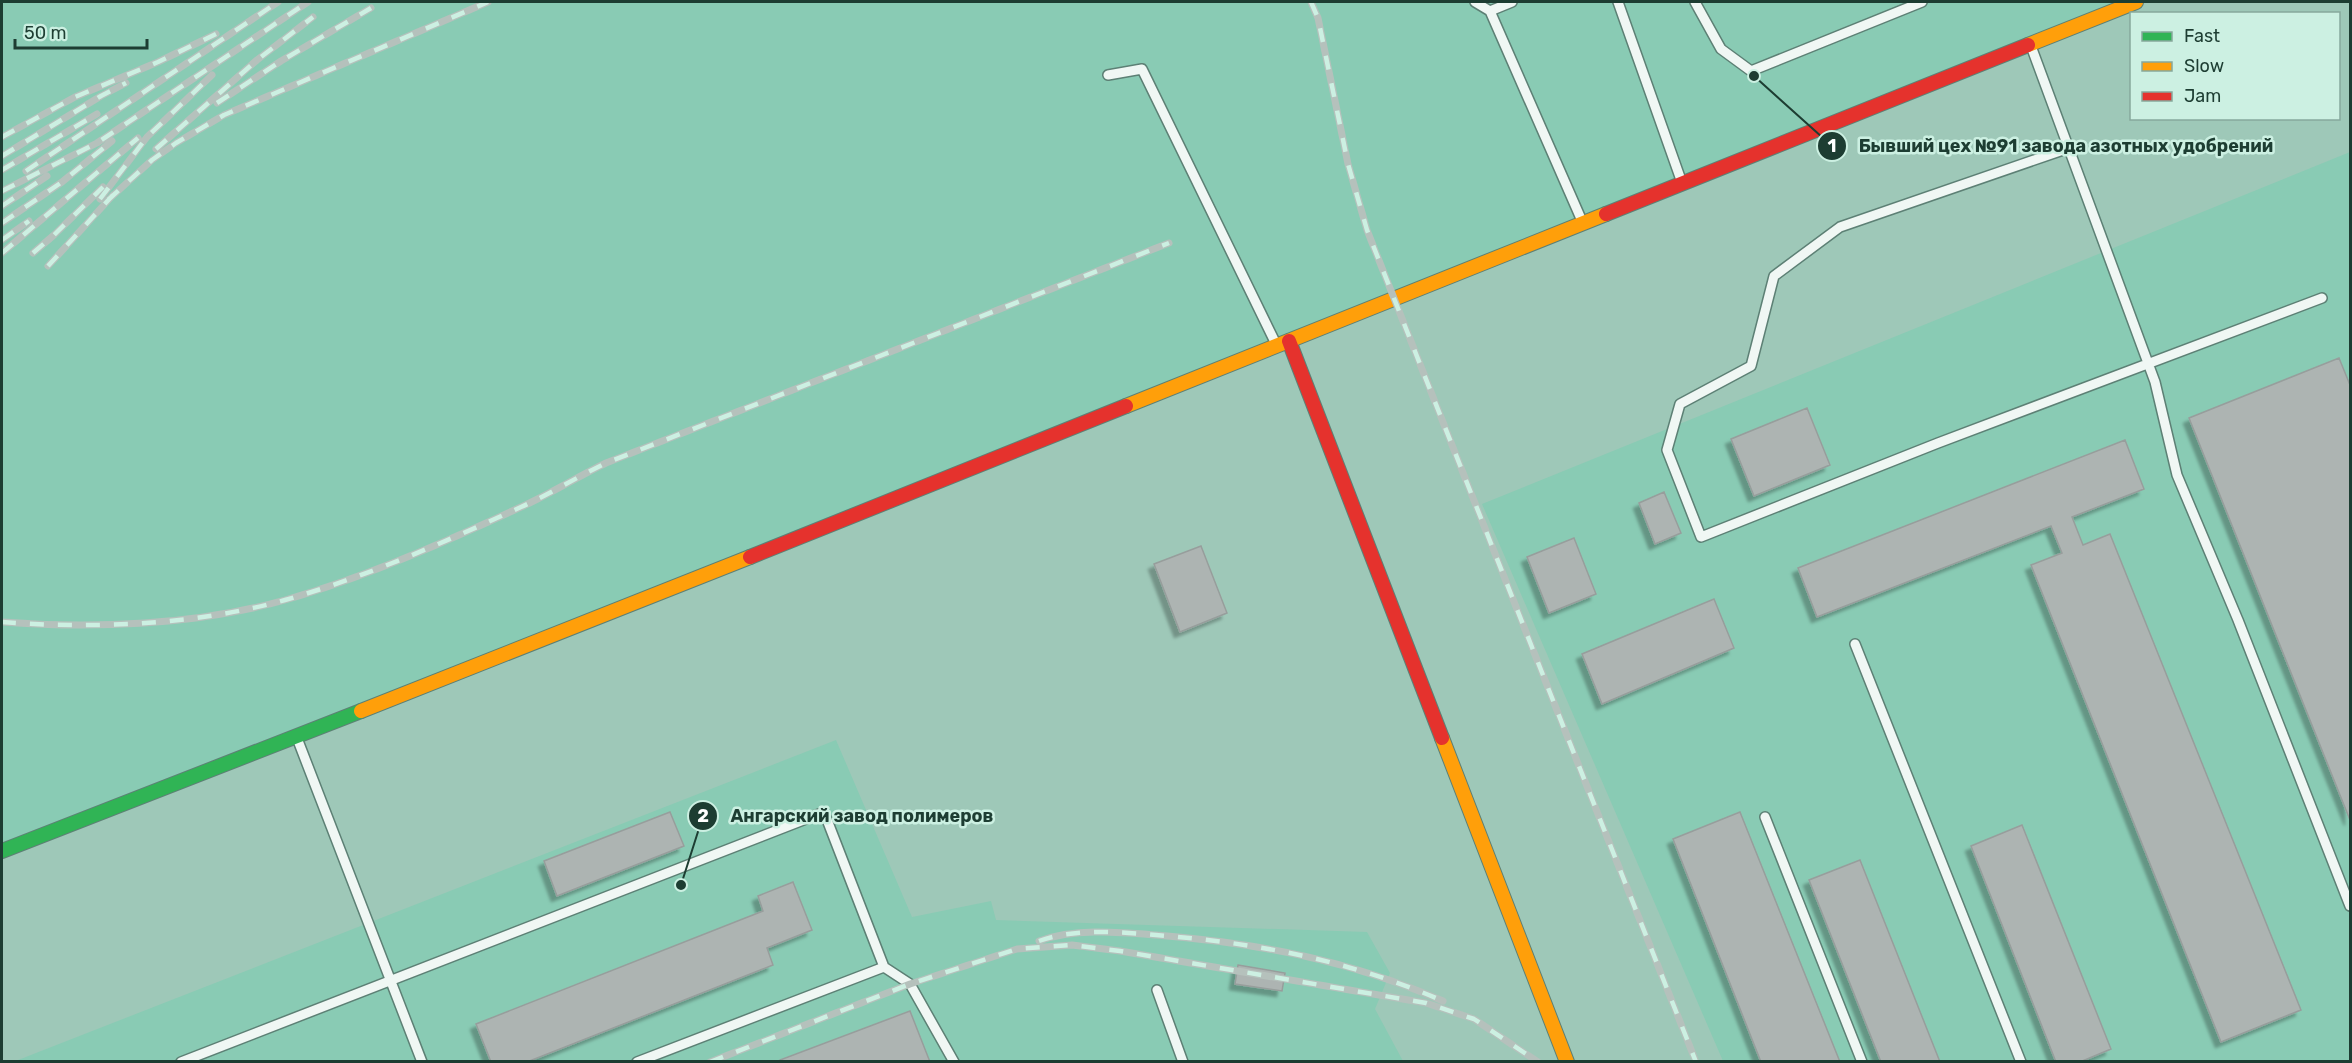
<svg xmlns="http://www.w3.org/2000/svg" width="2352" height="1063" viewBox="0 0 2352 1063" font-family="Rubik,sans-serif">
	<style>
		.built { fill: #89cbb4 }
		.building { fill: #adb4b2; stroke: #979e9c; stroke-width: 1.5; filter: url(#shadow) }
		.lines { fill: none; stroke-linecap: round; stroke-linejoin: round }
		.lane-casing { stroke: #5d8075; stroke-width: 12 }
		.fast-casing { stroke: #5d8075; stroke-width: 16 }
		.slow-casing { stroke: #5d8075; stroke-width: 16 }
		.jam-casing { stroke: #5d8075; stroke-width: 16 }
		.lane { stroke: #f0f7f4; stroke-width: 9 }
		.fast { stroke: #30b455; stroke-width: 14 }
		.slow { stroke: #ff9f0a; stroke-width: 14 }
		.jam { stroke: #e5322d; stroke-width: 14 }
		.rail-casing { stroke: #b5c1bc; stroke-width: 7 }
		.rail { stroke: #ccf0e2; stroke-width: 4.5; stroke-dasharray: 14; stroke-linecap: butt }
		.leader { fill: none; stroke: #1d3d32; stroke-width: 2 }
		.callout-dot { fill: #1d3d32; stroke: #ccf0e2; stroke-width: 2 }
		.mark-label { font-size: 18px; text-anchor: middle; font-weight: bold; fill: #fff }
		.callout-label { font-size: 18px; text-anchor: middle; font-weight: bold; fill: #1d3d32; stroke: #ccf0e2; stroke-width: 5; stroke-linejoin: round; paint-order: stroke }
	</style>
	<defs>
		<filter id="shadow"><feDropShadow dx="-5.5" dy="5.5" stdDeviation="1.5" flood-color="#0004"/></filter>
	</defs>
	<rect width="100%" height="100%" fill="#9ec8b8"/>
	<path class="built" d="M2,2H2131L2,849Z
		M2350,152V1061H1723L1482,504Z
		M836,740L912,917L991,901L996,920L1367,932L1390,973L1375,1009L1403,1061L13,1062Z"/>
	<path class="building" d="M2339,358L2350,385V820L2189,418Z
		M1807,408L1830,465L1754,496L1731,439Z
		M2125,440L2144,489L2072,517L2083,545L2110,534L2301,1010L2221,1042L2031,565L2062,553L2051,526L1817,617L1798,568Z
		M1664,492L1681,533L1655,544L1639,503Z
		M1574,538L1596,594L1549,613L1527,557Z
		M1201,546L1227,613L1180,632L1154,564Z
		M1714,599L1734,648L1602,704L1582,654Z
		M670,812L684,846L557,896L544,861Z
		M1740,812L1840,1062H1761L1673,839Z
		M2022,825L2111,1049L2080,1062H2056L1971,846Z
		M1860,860L1940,1062H1881L1809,880Z
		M793,882L812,930L767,948L773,965L527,1062H491L476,1024L763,911L758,896Z
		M1238,965L1285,973L1282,991L1235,984Z
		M910,1011L930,1062H780V1060Z"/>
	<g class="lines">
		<g class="lane-casing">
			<path id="lane" d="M1475,2L1490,11
				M1512,2L1490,11L1582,221
				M1618,2L1681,180
				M1695,2L1721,49L1751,71L1922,2
				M2031,46L2155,382L2177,475L2238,620L2350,906
				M1108,75L1142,69L1276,344
				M2069,148L1840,227L1774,276L1751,366L1680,404L1667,450L1701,537L1938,443L2322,298
				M1855,644L2021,1062
				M297,738L422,1062
				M1765,817L1862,1062
				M1157,990L1183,1062
				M181,1062L824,812L884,967
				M637,1062L884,967L910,984L954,1062"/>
		</g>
		<g class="fast-casing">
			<path id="fast" d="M2,851L361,711"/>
		</g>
		<g class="slow-casing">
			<path id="slow" d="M2028,45L2136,2
				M1126,406L1606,214
				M361,711L750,557
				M1442,738L1567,1062"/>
		</g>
		<g class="jam-casing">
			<path id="jam" d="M1606,214L2028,45
				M1289,341L1442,738
				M750,557L1126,406"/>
		</g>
		<use href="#lane" class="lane"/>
		<use href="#fast" class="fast"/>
		<use href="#slow" class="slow"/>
		<use href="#jam" class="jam"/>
		<g class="rail-casing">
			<path id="rail" d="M1311,2L1318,18L1348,164L1367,230L1696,1062
				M217,103L281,61L371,8
				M2,137L75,97L158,62L216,34
				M156,149L257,60L313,17
				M2,156L101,96L126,83
				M2,170L97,114
				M26,171L278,2
				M2,191L97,143L308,2
				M100,199L147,137L212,75
				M108,200L152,160L176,143L224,115L488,2
				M2,206L47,176
				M2,223L62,182L112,141
				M2,240L29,221
				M2,253L138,138
				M33,253L54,235L103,187
				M48,266L113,195
				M2,622C93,629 196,625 285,600C366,577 445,542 521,507C550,494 577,477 606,463L1169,243
				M1039,941C1075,928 1118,932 1156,935C1257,943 1349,960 1443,1001
				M710,1062L910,984L1017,949L1072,945L1120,951L1426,1003L1474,1019L1538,1062"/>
		</g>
		<use href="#rail" class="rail"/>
	</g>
	<path class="leader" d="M1754 76L1832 146M681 885L703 816"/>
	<g class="callout-dot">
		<circle cx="1754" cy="76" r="6"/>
		<circle cx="681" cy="885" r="6"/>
		<circle cx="1832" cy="146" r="15"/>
		<circle cx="703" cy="816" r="15"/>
	</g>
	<g class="mark-label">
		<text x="1832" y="152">1</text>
		<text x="703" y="822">2</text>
	</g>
	<g class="callout-label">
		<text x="2066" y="152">Бывший цех №91 завода азотных удобрений</text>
		<text x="862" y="822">Ангарский завод полимеров</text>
	</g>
	<rect width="2352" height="1063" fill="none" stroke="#1d3d32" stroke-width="6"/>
	<rect x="2130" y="12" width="210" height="108" fill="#ccf0e2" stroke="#86a89c" stroke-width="1.5"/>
	<rect x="2142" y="32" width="30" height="9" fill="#30b455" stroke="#86a89c" stroke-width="1.5"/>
	<text x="2184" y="42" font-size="18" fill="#1d3d32">Fast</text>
	<rect x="2142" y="62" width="30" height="9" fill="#ff9f0a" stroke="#86a89c" stroke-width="1.5"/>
	<text x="2184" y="72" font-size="18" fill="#1d3d32">Slow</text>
	<rect x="2142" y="92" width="30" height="9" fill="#e5322d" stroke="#86a89c" stroke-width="1.5"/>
	<text x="2184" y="102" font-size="18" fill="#1d3d32">Jam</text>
	<path d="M15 39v9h132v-9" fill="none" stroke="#1d3d32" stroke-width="3"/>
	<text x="24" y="39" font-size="18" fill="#1d3d32" stroke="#ccf0e2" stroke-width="4.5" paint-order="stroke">50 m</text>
</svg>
